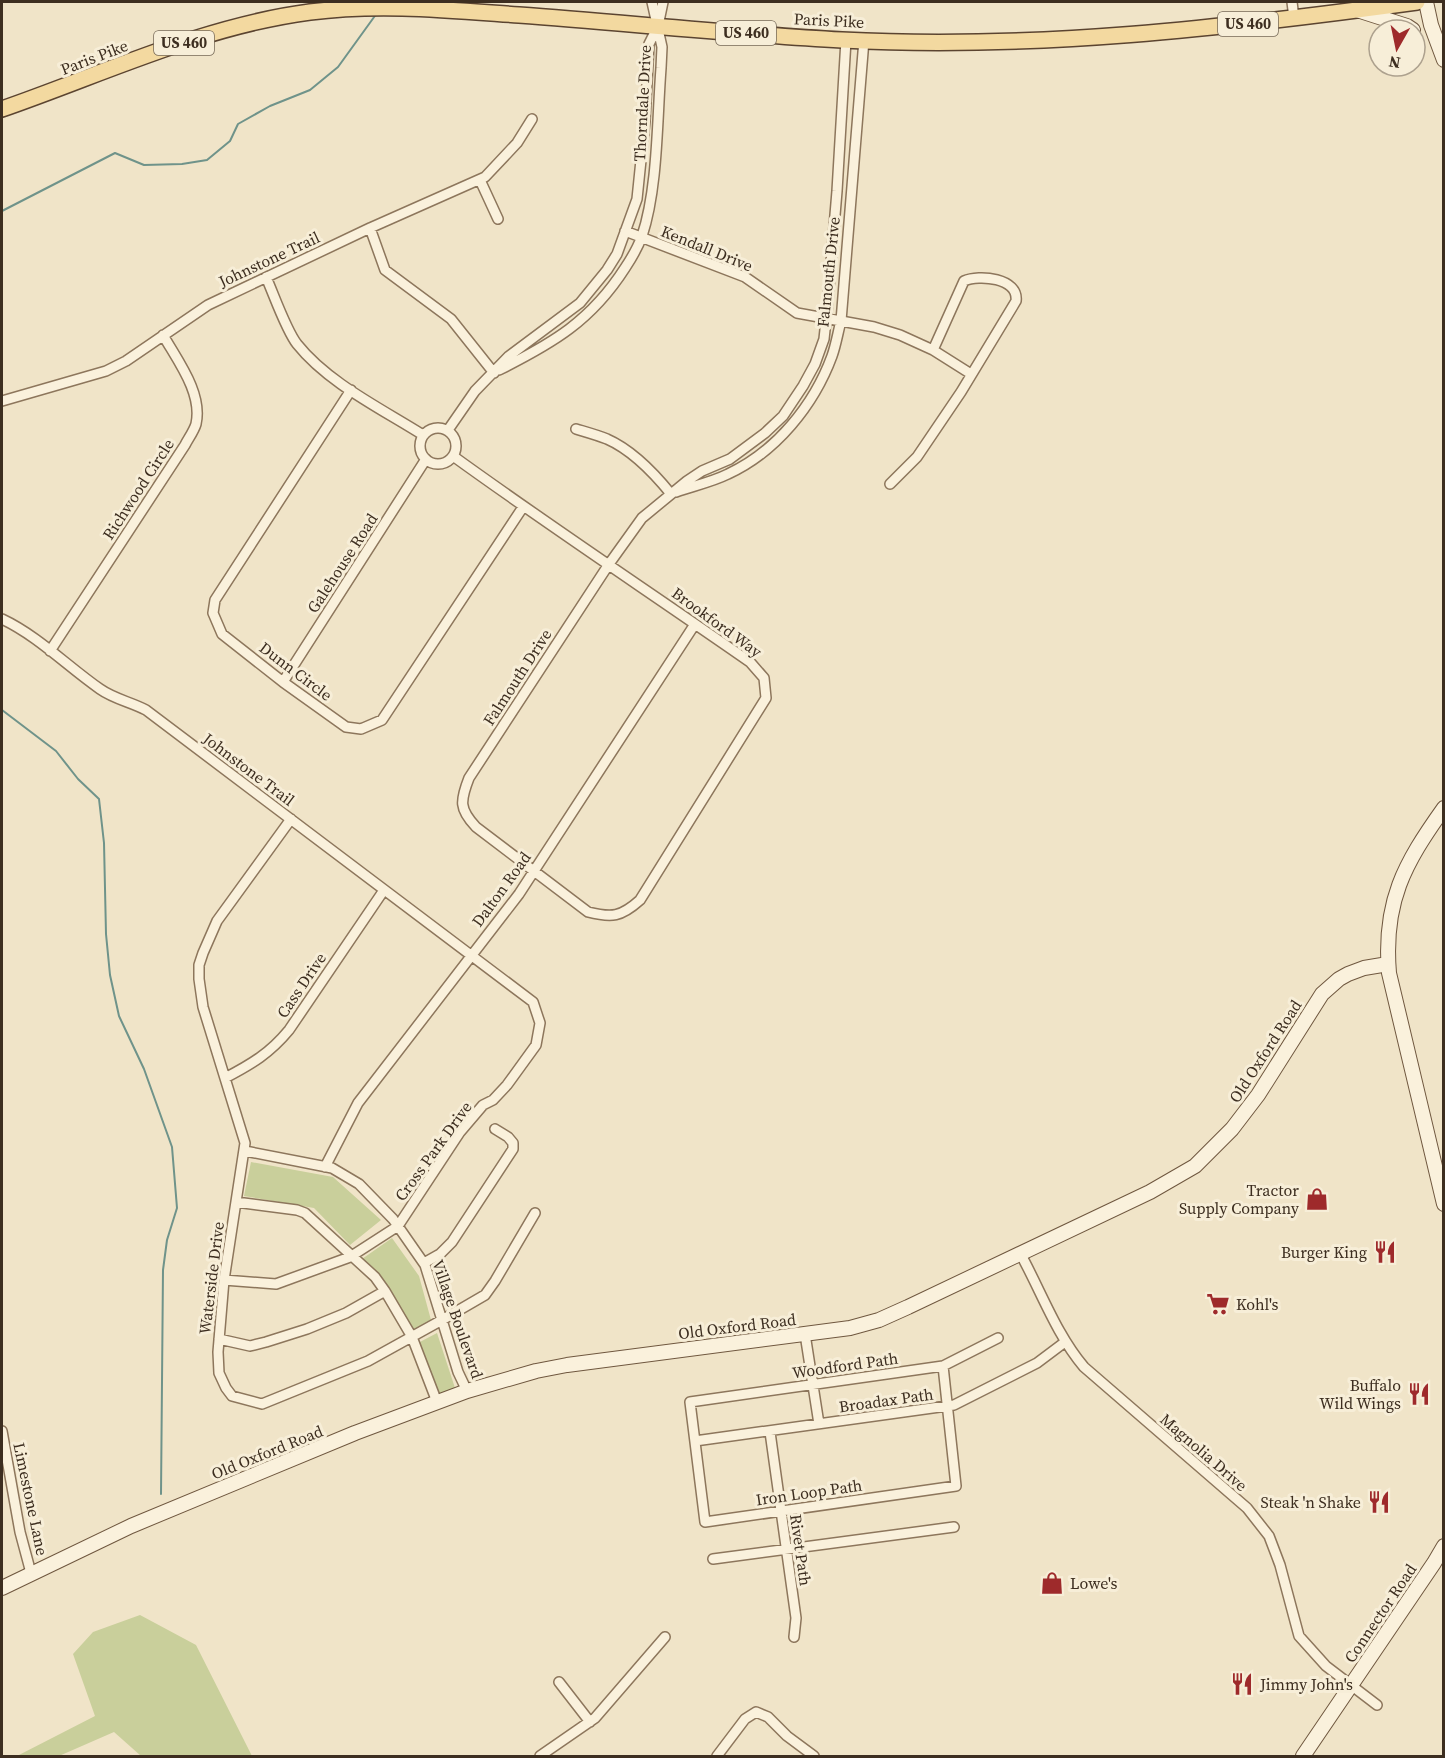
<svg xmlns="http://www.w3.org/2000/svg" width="1445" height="1758" viewBox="0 0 1445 1758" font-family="'Source Serif 4',serif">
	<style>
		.green { fill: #c9cf9b }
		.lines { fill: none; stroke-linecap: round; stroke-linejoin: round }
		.stream { stroke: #6f938a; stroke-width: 2 }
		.street-casing { stroke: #8d765c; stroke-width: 12 }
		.secondary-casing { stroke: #6f573f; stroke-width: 16 }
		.primary-casing { stroke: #5b4430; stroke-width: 18 }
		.street { stroke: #faf1dc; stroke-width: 9 }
		.secondary { stroke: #faf1dc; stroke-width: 14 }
		.primary { stroke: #f3d9a0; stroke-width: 15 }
		.labels { text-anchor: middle; stroke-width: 6; stroke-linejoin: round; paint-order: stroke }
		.shield { fill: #f7eed8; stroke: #756857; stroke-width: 1.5 }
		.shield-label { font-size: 15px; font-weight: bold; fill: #3d2e20 }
		.street-label { font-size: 16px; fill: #3d2e20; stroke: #f7eed8 }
		.poi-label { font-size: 16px; fill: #3d2e20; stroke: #f7eed8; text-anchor: end }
	</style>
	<rect width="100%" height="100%" fill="#f0e4c8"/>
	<path class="green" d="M251,1162L333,1177L381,1220L350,1245L314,1208L244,1196Z
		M392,1238L419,1276L431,1320L414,1331L389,1289L362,1259Z
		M437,1333L456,1391L440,1398L418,1343Z
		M140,1615L196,1645L252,1756H141L114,1732L59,1756H17L95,1716L73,1654L93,1632Z"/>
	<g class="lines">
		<path class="stream" d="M2,211L115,153L144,165L182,164L207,160L230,141L238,124L270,106L310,90L338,67L377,13
			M2,710L56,751L78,779L99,799L104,843L106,934L110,975L119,1016L144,1069L172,1147L177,1208L167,1240L163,1270L161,1494"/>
		<g class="street-casing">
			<path id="street" d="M1292,2L1294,18
				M480,180L498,219
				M370,228L385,270L451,319L494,373
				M625,231L745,277L797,313L874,327L900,335L933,350L971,374
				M266,277C274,295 286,330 297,344C328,383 382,409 423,435
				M499,370C553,343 591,321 625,268C631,259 638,247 642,236C658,188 657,120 661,68L662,47L652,2
				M351,390L215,600L213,613L222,634L283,682L346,727L361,729L382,720L523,507
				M2,401L106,371L126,361L208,305L370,228L485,177L517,143L532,119
				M420 446a18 18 0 1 1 36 0a18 18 0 1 1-36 0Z
				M576,429C586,432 597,435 607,439C632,450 654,473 671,494
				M448,430L475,391L509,356L580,303L607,270L617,254L637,199L645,121L649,44L658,26L663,2
				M453,456C551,527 651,593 750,662L764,678L766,698L640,900C621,917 612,918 588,912L476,827C459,809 460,801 469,778L609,564L642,518L687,481L702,471L730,459L765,433L783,416L803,386L815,364L824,339L827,311L837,191L846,40
				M890,484L917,457L961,392L1016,301C1019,278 979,274 964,281L933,350
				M676,492C693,486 712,482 728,474C776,452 814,405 832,356C836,345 838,332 841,321L864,40
				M2,619C38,636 67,666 100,689C114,699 131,702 146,710L533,1002L540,1023L536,1045L507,1085L493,1100L483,1105L460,1132L398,1226L350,1257L276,1284L224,1280
				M50,651L185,445C188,439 194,431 196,424C203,393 177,360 163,335
				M283,682L426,459
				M291,819L217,921L203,953L199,965V979L203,1007L245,1143L224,1280L218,1352L219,1373L226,1388L232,1396L262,1404L368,1361L442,1320L485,1295L495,1281L535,1213
				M225,1078C252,1064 270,1053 289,1030L384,890
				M245,1151L332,1168L359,1184L393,1219L425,1265L458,1372L467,1391
				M325,1167L358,1103L519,894L695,624
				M236,1202L297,1210L305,1213L375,1277L385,1291L412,1337L437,1402
				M1020,1253C1041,1291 1056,1334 1084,1367L1247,1508L1269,1536L1280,1565L1299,1636L1326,1666L1377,1705
				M424,1263L440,1254L452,1242L513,1149V1143L508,1137L495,1129
				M805,1334L819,1424
				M219,1339L250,1346L266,1342L307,1329L346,1313L385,1291
				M943,1366L956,1486L705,1522L690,1402L943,1366L998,1338
				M2,1431L20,1532L31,1573
				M770,1432L796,1618L794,1637
				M695,1441L954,1405L1037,1363L1065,1342
				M713,1559L954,1527
				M559,1682L590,1722
				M540,1756L595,1718L665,1637
				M717,1756L745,1719L756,1712L768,1717L787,1736L814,1756"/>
		</g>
		<g class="secondary-casing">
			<path id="secondary" d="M1426,2L1431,25L1444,60
				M1357,10L1407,26L1413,30
				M1444,808C1404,864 1383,902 1389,973L1444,1204
				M2,1588L131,1526L355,1433L467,1391L536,1371L567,1365L850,1328L879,1320L908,1307L1150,1192L1195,1166L1232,1129L1258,1095L1322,994L1339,979L1348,974L1364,968L1388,964
				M1303,1756L1434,1563L1444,1546"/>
		</g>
		<g class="primary-casing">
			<path id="primary" d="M2,109C103,74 203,26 310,12C380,3 449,10 519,15C627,23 734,34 842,40C1035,50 1226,28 1417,2"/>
		</g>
		<use href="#street" class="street"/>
		<use href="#secondary" class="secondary"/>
		<use href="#primary" class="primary"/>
	</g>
	<defs>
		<g id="shop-bare" transform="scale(1.8)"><path d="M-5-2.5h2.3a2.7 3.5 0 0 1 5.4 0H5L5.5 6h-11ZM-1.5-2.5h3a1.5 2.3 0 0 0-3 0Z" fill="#9e2a2b" stroke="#f7eed8" stroke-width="2.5" paint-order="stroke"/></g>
		<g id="restaurant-bare" transform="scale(1.8)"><path d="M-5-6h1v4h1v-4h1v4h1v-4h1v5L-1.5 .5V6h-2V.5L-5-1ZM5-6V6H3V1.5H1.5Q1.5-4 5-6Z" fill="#9e2a2b" stroke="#f7eed8" stroke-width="2.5" paint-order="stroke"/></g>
		<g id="supermarket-bare" transform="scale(1.8)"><path d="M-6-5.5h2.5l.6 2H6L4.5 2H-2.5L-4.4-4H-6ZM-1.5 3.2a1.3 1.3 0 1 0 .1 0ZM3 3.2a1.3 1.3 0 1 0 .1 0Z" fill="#9e2a2b" stroke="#f7eed8" stroke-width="2.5" paint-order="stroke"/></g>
	</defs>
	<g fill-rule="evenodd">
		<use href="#shop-bare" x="1317" y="1199"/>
		<use href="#restaurant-bare" x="1385" y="1252"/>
		<use href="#supermarket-bare" x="1218" y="1304"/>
		<use href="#restaurant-bare" x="1419" y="1394"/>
		<use href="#restaurant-bare" x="1379" y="1502"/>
		<use href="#shop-bare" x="1052" y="1583"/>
		<use href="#restaurant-bare" x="1242" y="1684"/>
	</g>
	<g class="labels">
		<g class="shield">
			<rect x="1218" y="12" width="60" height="24" rx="4.5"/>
			<rect x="716" y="21" width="60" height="24" rx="4.5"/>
			<rect x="154" y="31" width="60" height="24" rx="4.5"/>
		</g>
		<g class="shield-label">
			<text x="1248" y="29">US 460</text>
			<text x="746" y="38">US 460</text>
			<text x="184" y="48">US 460</text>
		</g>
		<g class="street-label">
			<text transform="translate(829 20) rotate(3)" y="6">Paris Pike</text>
			<text transform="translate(94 57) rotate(-21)" y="6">Paris Pike</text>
			<text transform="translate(642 103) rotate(-87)" y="6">Thorndale Drive</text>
			<text transform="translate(707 248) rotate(22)" y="6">Kendall Drive</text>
			<text transform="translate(269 259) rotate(-25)" y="6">Johnstone Trail</text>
			<text transform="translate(828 272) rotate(-84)" y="6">Falmouth Drive</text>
			<text transform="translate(138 489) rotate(-57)" y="6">Richwood Circle</text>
			<text transform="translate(342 563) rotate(-57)" y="6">Galehouse Road</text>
			<text transform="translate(717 622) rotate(36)" y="6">Brookford Way</text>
			<text transform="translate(296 671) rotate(37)" y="6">Dunn Circle</text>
			<text transform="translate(517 677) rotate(-57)" y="6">Falmouth Drive</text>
			<text transform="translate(249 769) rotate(37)" y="6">Johnstone Trail</text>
			<text transform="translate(501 889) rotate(-54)" y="6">Dalton Road</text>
			<text transform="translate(301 985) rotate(-56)" y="6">Cass Drive</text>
			<text transform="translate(1265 1051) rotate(-57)" y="6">Old Oxford Road</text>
			<text transform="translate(433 1151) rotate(-54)" y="6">Cross Park Drive</text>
			<text transform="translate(211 1278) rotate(-83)" y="6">Waterside Drive</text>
			<text transform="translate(458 1319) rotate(71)" y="6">Village Boulevard</text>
			<text transform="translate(737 1326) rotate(-7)" y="6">Old Oxford Road</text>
			<text transform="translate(845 1365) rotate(-8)" y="6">Woodford Path</text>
			<text transform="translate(886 1400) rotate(-8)" y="6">Broadax Path</text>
			<text transform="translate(267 1452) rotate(-22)" y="6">Old Oxford Road</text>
			<text transform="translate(1204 1452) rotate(41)" y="6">Magnolia Drive</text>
			<text transform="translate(809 1492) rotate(-8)" y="6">Iron Loop Path</text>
			<text transform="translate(31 1499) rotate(78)" y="6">Limestone Lane</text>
			<text transform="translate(801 1550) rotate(82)" y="6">Rivet Path</text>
			<text transform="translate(1380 1613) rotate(-56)" y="6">Connector Road</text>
		</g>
		<g class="poi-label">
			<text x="1299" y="1196">Tractor<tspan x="1299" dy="18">Supply Company</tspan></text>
			<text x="1367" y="1258">Burger King</text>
			<text x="1236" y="1310" text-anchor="start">Kohl's</text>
			<text x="1401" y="1391">Buffalo<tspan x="1401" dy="18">Wild Wings</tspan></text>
			<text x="1361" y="1508">Steak 'n Shake</text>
			<text x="1070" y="1589" text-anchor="start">Lowe's</text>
			<text x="1260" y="1690" text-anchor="start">Jimmy John's</text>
		</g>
	</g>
	<rect width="1445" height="1758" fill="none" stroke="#3d2e20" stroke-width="6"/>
	<g transform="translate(1397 48) rotate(189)"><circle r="28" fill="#f7eed8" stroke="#ada18e" stroke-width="1.5"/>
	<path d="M0-4.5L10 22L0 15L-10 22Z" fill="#9e2a2b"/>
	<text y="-9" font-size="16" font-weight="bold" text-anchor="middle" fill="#3d2e20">N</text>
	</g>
</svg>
